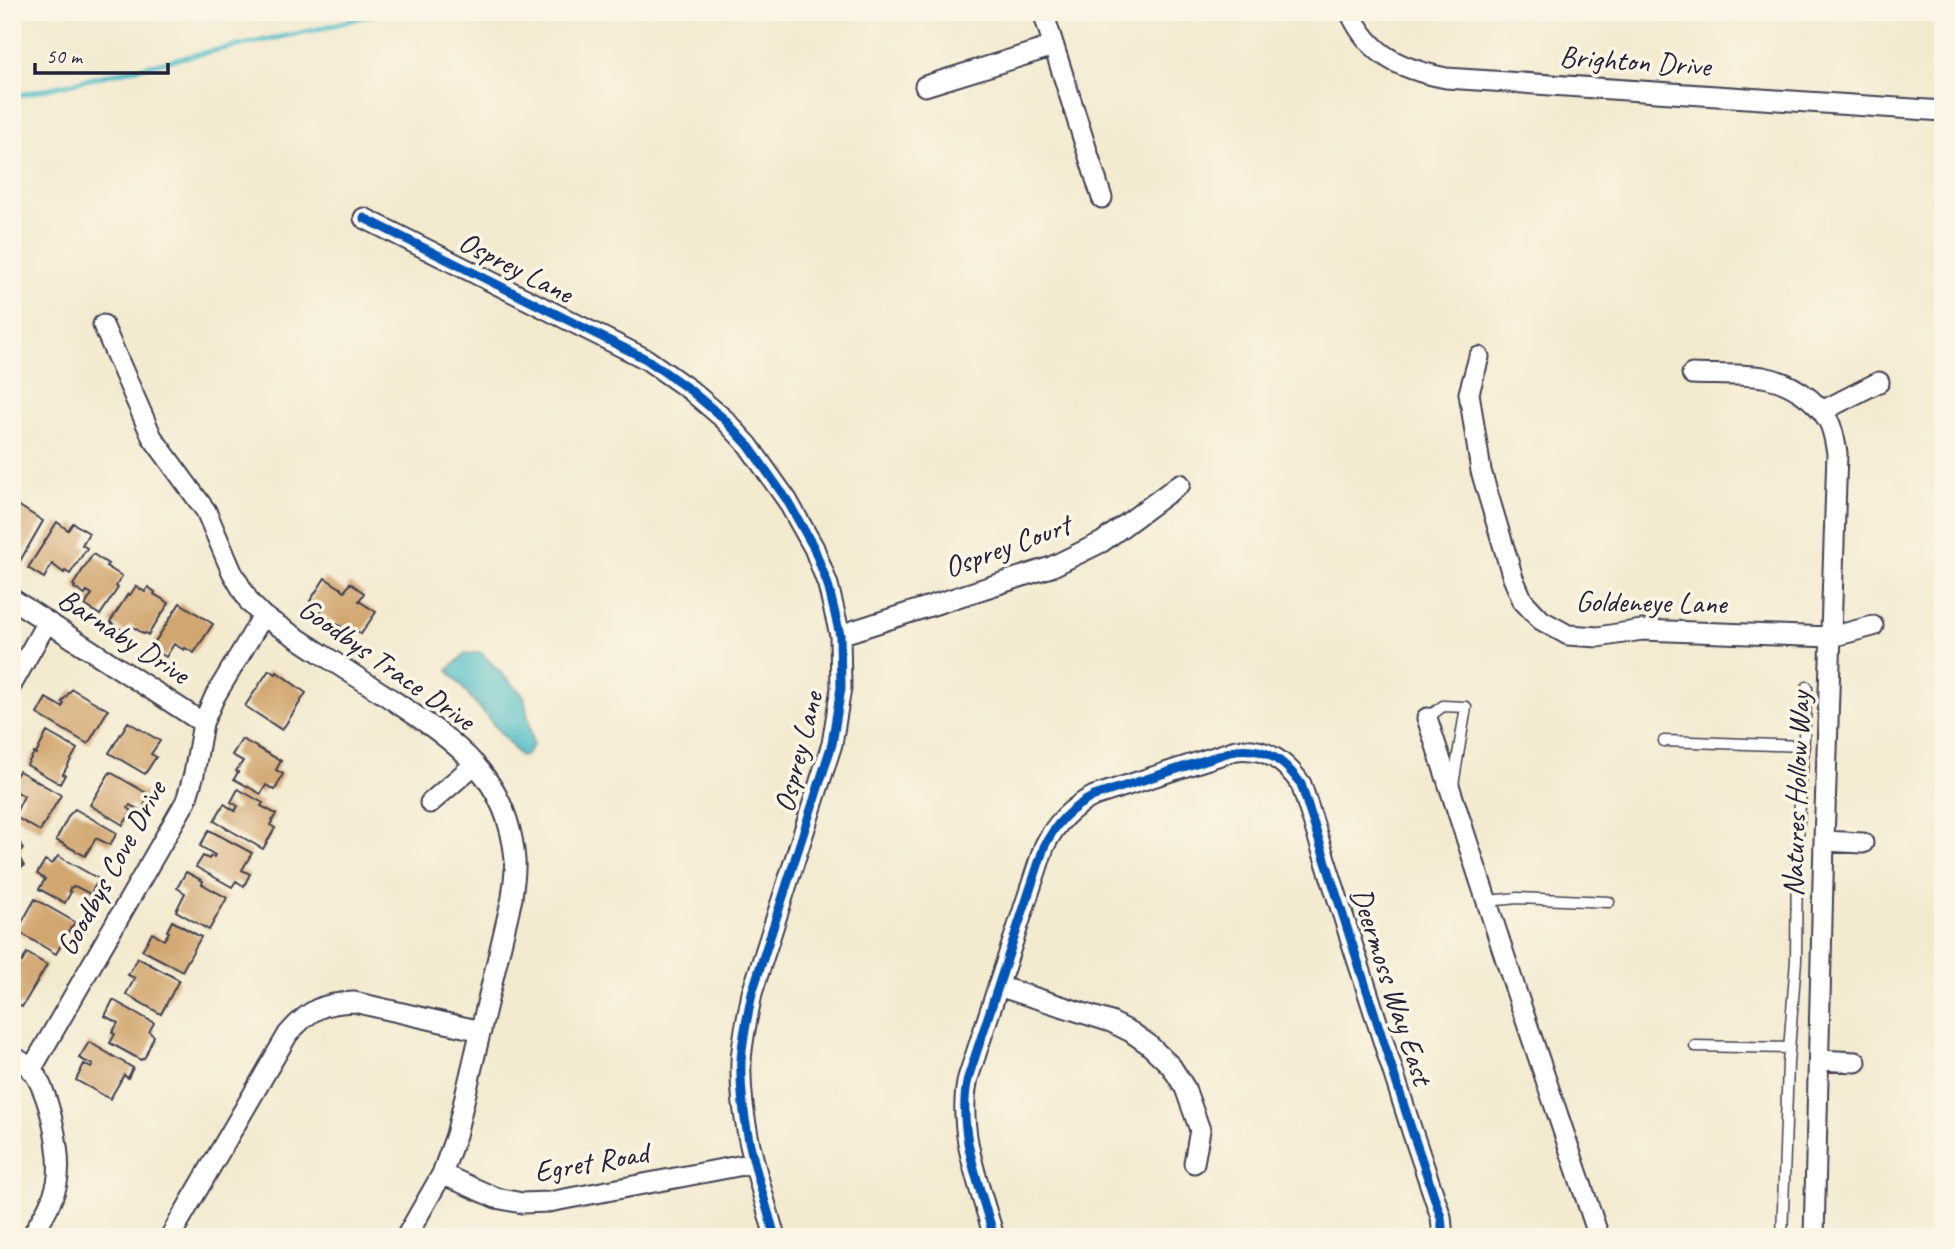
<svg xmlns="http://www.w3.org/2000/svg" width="1955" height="1249" viewBox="0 0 1955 1249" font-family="Caveat,sans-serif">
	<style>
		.water { fill: #4fbdc6; stroke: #387080; stroke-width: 2 }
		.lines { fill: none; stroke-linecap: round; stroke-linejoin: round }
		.stream { stroke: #4fbdc6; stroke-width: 5 }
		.building { fill: #d1a66f }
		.service-casing { stroke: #414051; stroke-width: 13 }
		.minor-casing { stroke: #414051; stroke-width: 23 }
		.service { stroke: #fff; stroke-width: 10 }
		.minor { stroke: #fff; stroke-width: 19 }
		.cycleway-casing { stroke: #fcf5e5; stroke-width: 13 }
		.cycleway { stroke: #0057b8; stroke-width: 9 }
		.labels { text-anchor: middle; stroke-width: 7; stroke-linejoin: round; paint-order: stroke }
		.street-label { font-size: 30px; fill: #22223b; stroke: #fcf5e5 }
	</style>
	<rect width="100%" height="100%" fill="#fcf5e5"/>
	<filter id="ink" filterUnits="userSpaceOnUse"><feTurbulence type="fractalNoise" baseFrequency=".0143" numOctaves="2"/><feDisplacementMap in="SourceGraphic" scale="14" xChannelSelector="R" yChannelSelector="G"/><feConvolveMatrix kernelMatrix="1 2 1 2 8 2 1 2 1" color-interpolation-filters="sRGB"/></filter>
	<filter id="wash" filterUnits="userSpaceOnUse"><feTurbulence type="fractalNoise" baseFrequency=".00686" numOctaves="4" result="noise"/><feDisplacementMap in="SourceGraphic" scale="28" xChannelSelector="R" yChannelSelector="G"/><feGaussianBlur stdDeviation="1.57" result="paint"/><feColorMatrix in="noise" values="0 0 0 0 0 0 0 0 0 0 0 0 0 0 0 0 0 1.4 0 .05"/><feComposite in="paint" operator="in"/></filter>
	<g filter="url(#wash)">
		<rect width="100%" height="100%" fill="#f3ead0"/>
		<path class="water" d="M480,652L524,696L533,745L525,756H520L448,670L464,655Z"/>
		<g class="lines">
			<path class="stream" d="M12,97L198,54L315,30L382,12"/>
		</g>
		<g id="blocks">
			<path class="building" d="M13,502L43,521L20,561L12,556Z
				M57,522L68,530L73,523L89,533L82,545L87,548L70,574L65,571L64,573L52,564L44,578L28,568Z
				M93,554L108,564L106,566L122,576L116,586L118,588L100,615L85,605L92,594L87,591L85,595L74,588L75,586L73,585Z
				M325,578L345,591L350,583L364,593L359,601L376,612L361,634L348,625L345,629L320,613L323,609L310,601Z
				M136,586L145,592L148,587L155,592L154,594L169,603L148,635L146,633L144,634L130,625L125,632L110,622L128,594L130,595Z
				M180,603L213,624L194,653L185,648L184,650L174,644L166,657L151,648Z
				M269,670L276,674L277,672L306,693L282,730L245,706Z
				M72,689L108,710L88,744L37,714L46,698L62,707L64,704L62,702Z
				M128,722L160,741L151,754L156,757L145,774L109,753Z
				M47,732L77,749L63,774L65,775L60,784L27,765L34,753L36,754Z
				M242,739L281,761L276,770L283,774L275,790L266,785L261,794L234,779L238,772L236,771L243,761L232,755Z
				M19,771L61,795L40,831L14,816L24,796L12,789V782Z
				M110,772L150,795L141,811L130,805L128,808L132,811L123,825L90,805Z
				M238,789L263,803L261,806L276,814L270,825L275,828L263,849L214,821L224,804L235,811L238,806L231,802Z
				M75,809L117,833L110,845L96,838L85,856L56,840L69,815Z
				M209,830L252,853L242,870L250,874L244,886L236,881L232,887L196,867L203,856L209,859L211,856L214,857L215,855L200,846Z
				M18,839L23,849L17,853L24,866L12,872V842Z
				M58,856L99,879L90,894L75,886L70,888L69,891L71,892L65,903L39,889L45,879L37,874L45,860L52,864Z
				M186,872L203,881L202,884L227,898L209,930L176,911L185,893L177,888Z
				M35,899L75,922L61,942H63L56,954L17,931Z
				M172,921L201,937L182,971L142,950L152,933L164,940L169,932L167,931Z
				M27,953L47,965L22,1007L12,1001V956L22,962Z
				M138,958L179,980L161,1014L126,994L135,978L128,975Z
				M113,1000L154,1023L149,1032L154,1036L145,1057L141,1060L110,1043L115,1034L112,1033L118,1023L105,1016Z
				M89,1042L133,1068L128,1078L124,1075L110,1099L76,1080L84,1064L91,1068L93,1065L79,1058Z"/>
		</g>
	</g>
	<g filter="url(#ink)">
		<use href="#blocks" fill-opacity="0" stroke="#414051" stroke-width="2"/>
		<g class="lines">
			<g class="service-casing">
				<path id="service" d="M1427,718L1443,706L1466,707L1453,785
					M1664,741L1804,746
					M1487,901L1518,898L1609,902
					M1695,1046L1789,1048
					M1782,1237L1788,1063L1796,960L1797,853L1807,687"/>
			</g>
			<g class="minor-casing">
				<path id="minor" d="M1043,12L1102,198
					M1350,12C1370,56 1401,69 1446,78L1943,111
					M925,86L1054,46
					M364,218L646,359L690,390L724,419L748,445L787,500L814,548L828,585L840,635L841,688L832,744L752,993C748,1016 742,1039 741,1062C739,1122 759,1180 775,1237
					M103,325L152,437L206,511L232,572L250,603L263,616C304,642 344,669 385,695C451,739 508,773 515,860C516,873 513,886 512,898L456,1135L442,1174L406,1237
					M1479,357L1469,393L1481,471L1513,578L1523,601L1541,620L1568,635L1598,637L1642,630L1831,637L1873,626
					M1692,374C1715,375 1740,374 1763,377C1788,381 1817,399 1829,422C1834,432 1835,443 1837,453L1824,841L1814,1237
					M1822,411L1879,382
					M12,599L203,723
					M840,635L1051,567L1102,542L1180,484
					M12,684L47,622
					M1427,718L1517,994L1599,1237
					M430,803L475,764
					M1824,841L1863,843
					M998,986L1111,1022L1131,1032L1148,1044L1171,1066L1185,1088L1200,1130L1194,1163
					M12,1055C18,1060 25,1063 30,1068C49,1088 63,1157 57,1183C53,1202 41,1220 31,1237
					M1819,1060L1856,1062
					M31,1070L186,801L194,774L203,723L215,696L263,616
					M442,1174L496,1198L522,1203L549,1202L754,1163
					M170,1237L288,1034C309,1010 322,1003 354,1002L481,1031
					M994,1237C980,1186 956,1131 968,1078L1044,847C1055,824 1070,808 1094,796L1236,750C1266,747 1285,761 1301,784L1412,1131L1441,1217L1443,1237"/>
			</g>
			<use href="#service" class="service"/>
			<use href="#minor" class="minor"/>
			<g class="cycleway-casing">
				<path id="cycleway" d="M364,218L646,359L690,390L724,419L748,445L787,500L814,548L828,585L840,635L841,688L832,744L752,993C748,1016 742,1039 741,1062C739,1122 759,1180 775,1237
					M994,1237C980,1186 956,1131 968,1078L1044,847C1055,824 1070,808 1094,796L1236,750C1266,747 1285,761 1301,784L1412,1131L1441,1217L1443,1237"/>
			</g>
			<use href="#cycleway" class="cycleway"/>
		</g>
	</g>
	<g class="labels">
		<g class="street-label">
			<text transform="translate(1635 61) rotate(4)" y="10">Brighton Drive</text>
			<text transform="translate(516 267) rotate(27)" y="10">Osprey Lane</text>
			<text transform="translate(1007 546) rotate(-20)" y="10">Osprey Court</text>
			<text transform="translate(1651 602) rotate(1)" y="10">Goldeneye Lane</text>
			<text transform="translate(124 636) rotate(33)" y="10">Barnaby Drive</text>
			<text transform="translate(387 664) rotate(35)" y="10">Goodbys Trace Drive</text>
			<text transform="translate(798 752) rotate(-76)" y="10">Osprey Lane</text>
			<text transform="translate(1796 794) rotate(-88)" y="10">Natures Hollow Way</text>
			<text transform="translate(111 868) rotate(-61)" y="10">Goodbys Cove Drive</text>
			<text transform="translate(1392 986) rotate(72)" y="10">Deermoss Way East</text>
			<text transform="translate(591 1162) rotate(-10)" y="10">Egret Road</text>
		</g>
	</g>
	<rect width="1955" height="1249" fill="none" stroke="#fcf5e5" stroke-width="42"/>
	<path d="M35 63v10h133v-10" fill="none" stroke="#22223b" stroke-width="3.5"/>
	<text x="46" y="63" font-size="21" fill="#22223b" stroke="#fcf5e5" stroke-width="5" paint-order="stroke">50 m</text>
</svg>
